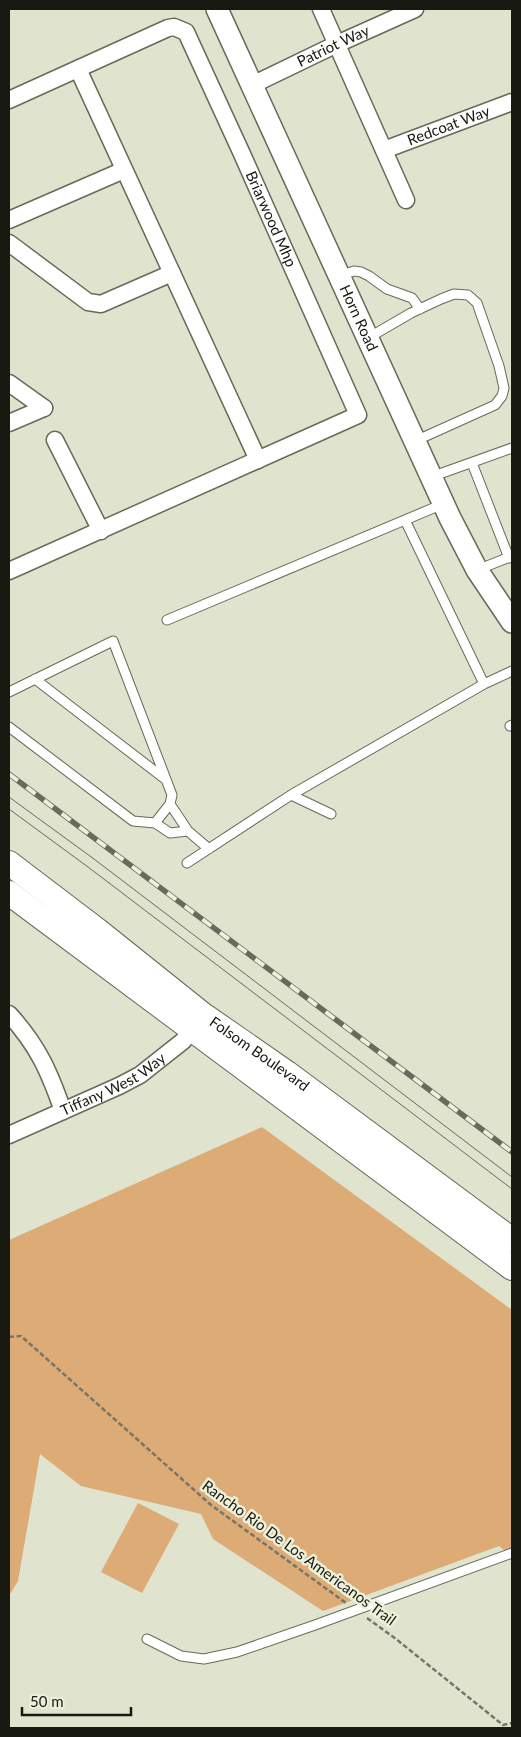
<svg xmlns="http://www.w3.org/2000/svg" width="521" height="1737" viewBox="0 0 521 1737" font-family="Lato,sans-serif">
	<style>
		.green { fill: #dcab76 }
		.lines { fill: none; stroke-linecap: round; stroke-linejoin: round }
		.service-casing { stroke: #686a57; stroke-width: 11 }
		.minor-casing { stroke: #686a57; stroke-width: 19 }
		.tertiary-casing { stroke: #686a57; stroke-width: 24 }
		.secondary-casing { stroke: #686a57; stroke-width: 26 }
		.path { stroke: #757668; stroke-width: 2.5; stroke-dasharray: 5 2.5; stroke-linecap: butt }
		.service { stroke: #fff; stroke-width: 9 }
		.minor { stroke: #fff; stroke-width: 16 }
		.tertiary { stroke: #fff; stroke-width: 21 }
		.secondary { stroke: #fff; stroke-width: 24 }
		.tram { stroke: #696a5d; stroke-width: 1 }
		.rail-casing { stroke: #696a5d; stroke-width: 5.5 }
		.rail { stroke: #edf0da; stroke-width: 4; stroke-dasharray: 11; stroke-linecap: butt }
		.labels { text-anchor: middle; stroke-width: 5; stroke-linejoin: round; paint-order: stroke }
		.street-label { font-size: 15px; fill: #181911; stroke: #edf0da }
	</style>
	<rect width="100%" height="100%" fill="#e0e3cd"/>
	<path class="green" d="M262,1127L512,1310V1556L499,1546L323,1611L213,1539L201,1514L81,1486L40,1454L18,1581L9,1596V1240Z
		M138,1503L179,1524L142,1593L101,1572Z"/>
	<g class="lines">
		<g class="service-casing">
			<path id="service" d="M339,276L354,271L361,272L369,276L387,289L412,298L420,309
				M368,338L411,313L441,299L454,294L468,295L477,303L499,366L504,388L502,396L495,405L415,441
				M472,463L509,558
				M431,477L512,448
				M405,520L484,684
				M477,570L512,556
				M167,620L443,504
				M35,679L165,779
				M9,692L113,641L172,795L170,804L188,831L209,849
				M510,726L512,725
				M9,727L133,821L155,823L170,833L188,831
				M291,795L331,814
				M155,823L170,804
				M187,863L291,795L484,684L512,671
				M147,1639L181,1656L204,1659L237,1652L315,1625L512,1553"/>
		</g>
		<g class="minor-casing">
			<g id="minor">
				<path d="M321,9L406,200"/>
				<path d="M78,69L258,460"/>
				<path id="s1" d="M252,85L337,44L415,9"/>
				<path id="s2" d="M9,100L168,28L174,27L186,32L242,154L358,415L9,571"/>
				<path id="s3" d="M384,150L512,102"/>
				<path d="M9,220L124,170"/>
				<path d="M9,243L88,302L101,304L172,273"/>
				<path d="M9,383L44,408"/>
				<path d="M9,423L44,408"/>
				<path d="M55,440L101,531"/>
				<path d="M9,1014C38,1046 49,1071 63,1111"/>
				<path id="s4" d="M9,1135L119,1086L140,1075L183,1041L197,1022"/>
			</g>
		</g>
		<g class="tertiary-casing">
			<g id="tertiary">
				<path id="s5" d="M217,9L450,518L477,570L512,622"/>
			</g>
		</g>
		<g class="secondary-casing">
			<g id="secondary">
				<path id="s6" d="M9,863L97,930L202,1014L287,1073L512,1240"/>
				<path d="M9,893L512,1268"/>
			</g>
		</g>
		<path class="path" d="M9,1337L21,1336L211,1505L346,1603
			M367,1618L396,1639L503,1725L512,1723"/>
		<use href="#service" class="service"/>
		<use href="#minor" class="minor"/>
		<use href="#tertiary" class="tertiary"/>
		<use href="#secondary" class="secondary"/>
		<path class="tram" d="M9,797L94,859L512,1177
			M9,809L88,867L512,1189"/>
		<g class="rail-casing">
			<path id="rail" d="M9,774L512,1152"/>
		</g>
		<use href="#rail" class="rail"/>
	</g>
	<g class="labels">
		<g class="street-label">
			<text dy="5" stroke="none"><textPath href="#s1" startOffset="90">Patriot Way</textPath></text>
			<text dy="5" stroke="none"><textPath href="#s3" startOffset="69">Redcoat Way</textPath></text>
			<text dy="5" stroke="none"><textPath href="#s2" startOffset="399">Briarwood Mhp</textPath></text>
			<text dy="5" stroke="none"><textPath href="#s5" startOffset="340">Horn Road</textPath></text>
			<text dy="5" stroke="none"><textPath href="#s6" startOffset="315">Folsom Boulevard</textPath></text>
			<text dy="5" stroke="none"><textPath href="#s4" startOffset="116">Tiffany West Way</textPath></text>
			<text transform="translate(299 1553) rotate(36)" y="5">Rancho Rio De Los Americanos Trail</text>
		</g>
	</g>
	<rect width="521" height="1737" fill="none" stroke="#181911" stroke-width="20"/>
	<path d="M22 1707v8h109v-8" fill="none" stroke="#181911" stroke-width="2.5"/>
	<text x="30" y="1707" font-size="15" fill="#181911" stroke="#edf0da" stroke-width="4" paint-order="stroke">50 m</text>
</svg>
